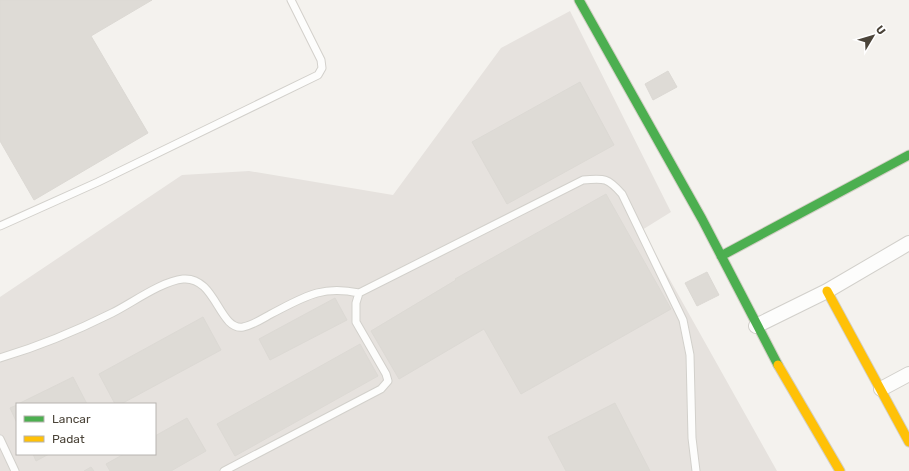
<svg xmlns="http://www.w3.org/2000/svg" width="909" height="471" viewBox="0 0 909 471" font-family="Rubik,sans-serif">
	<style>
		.industrial { fill: #e6e2de; fill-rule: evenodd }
		.building { fill: #dedbd6; stroke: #dcd9d4 }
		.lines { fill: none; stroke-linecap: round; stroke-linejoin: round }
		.lane-casing { stroke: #d2d0cb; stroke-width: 9 }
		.street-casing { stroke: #d2d0cb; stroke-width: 16 }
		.fast-casing { stroke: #d3cfc5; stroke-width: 11 }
		.slow-casing { stroke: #d3cfc5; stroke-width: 11 }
		.lane { stroke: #fdfdfc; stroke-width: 7 }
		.street { stroke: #fdfdfc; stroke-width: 14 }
		.fast { stroke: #4caf50; stroke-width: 9 }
		.slow { stroke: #ffc107; stroke-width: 9 }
	</style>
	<rect width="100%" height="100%" fill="#f4f2ee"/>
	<path class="industrial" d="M570,11L671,212L642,230L777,471H0V297L182,175L249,171L393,195L501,48ZM17,404H155V454H17Z"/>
	<path class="building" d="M0,0H152L91,36L148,133L34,200L0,141Z
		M668,71L677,87L653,100L645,84Z
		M580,82L614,145L507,204L472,142Z
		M606,194L671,309L521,394L484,329L399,379L371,331L456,280L455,279Z
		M707,272L719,295L697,306L685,283Z
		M335,298L347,320L270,360L259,339Z
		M203,317L221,350L121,404H115L99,374Z
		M360,344L378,376L235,456L217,424Z
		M73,377L87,404H18Z
		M615,403L650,471H566L548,437Z
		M17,405V423L10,408Z
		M187,418L206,451L171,471H110L106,464L124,454H155V436Z
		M33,454H49L36,461Z
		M91,467L94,471H84Z"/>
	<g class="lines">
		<g class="lane-casing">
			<path id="lane" d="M0,226L98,182L318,75L322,68L321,60L291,0
				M0,358C40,346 76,331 112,313C132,303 162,281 183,279C216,276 219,331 243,327C253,325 262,319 271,314C304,297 321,285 359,293L583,180C605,178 608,178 622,194L683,320L690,355L692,438L696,471
				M0,439L15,471
				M224,471L381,389L388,381L386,374L356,322V303L359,293"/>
		</g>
		<g class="street-casing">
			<path id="street" d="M756,326L827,291L909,243
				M881,389L909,374"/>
		</g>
		<g class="fast-casing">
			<path id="fast" d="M579,0L702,219L778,365
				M721,256L909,155"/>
		</g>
		<g class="slow-casing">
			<path id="slow" d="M827,291L909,442
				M778,365L840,471"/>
		</g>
		<use href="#lane" class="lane"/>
		<use href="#street" class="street"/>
		<use href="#fast" class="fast"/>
		<use href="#slow" class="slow"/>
	</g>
	<rect x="16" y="403" width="140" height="52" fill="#ffffff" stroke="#b7b4b0"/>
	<rect x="24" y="416" width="20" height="6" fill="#4caf50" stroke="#b7b4b0"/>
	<text x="52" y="423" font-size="12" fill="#4b4439">Lancar</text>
	<rect x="24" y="436" width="20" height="6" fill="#ffc107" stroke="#b7b4b0"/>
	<text x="52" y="443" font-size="12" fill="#4b4439">Padat</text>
	<g transform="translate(873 36) rotate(52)" stroke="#ffffff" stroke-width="3" paint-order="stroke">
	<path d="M0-3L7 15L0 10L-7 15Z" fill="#4b4439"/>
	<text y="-6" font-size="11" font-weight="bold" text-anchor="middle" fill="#4b4439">U</text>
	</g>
</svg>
